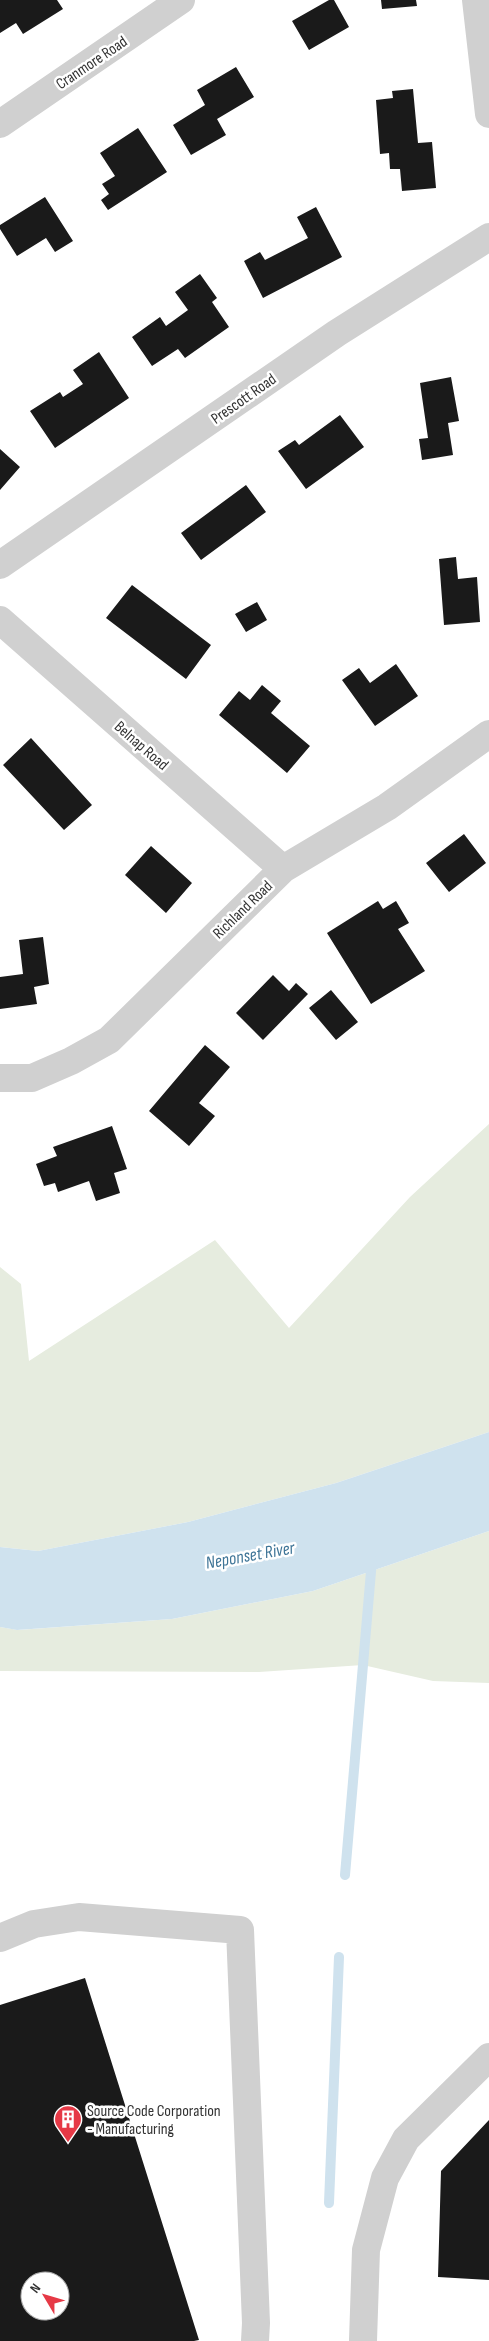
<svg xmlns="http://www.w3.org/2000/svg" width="489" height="2341" viewBox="0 0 489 2341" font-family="'Sofia Sans Condensed',sans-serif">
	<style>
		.green { fill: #e6ecdf }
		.water { fill: #cfe2ee }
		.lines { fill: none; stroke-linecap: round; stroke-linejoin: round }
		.stream { stroke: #cfe2ee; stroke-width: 10 }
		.building { fill: #1a1a1a; fill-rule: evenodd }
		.minor { stroke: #d0d0d0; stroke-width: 28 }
		.labels { text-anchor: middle; stroke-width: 5; stroke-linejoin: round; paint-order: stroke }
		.street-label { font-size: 16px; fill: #333; stroke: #fff }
		.poi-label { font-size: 16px; fill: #333; stroke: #fff; text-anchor: start }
		.water-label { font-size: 18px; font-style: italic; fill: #3f7597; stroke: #fff }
	</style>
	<rect width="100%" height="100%" fill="#fff"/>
	<path class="green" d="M489,1124V1432L336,1483L188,1522L38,1551L0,1547V1267L21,1284L29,1361L215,1240L289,1328L410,1197Z
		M489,1531V1683L433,1681L363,1665L259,1672L0,1671V1627L18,1630L172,1619L313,1591Z"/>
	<path class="water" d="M489,1432V1531L313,1591L172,1619L17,1630L0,1627V1547L38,1551L188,1522L336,1483Z"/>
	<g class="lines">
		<path class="stream" d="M345,1875L372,1560
			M329,2203L339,1957"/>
	</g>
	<path class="building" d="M0,0H57L63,9L23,34L16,23L0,33Z
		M329,0H334L349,27L309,50L292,21Z
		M381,0H416L417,6L382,9Z
		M236,67L254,97L217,119L226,135L191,155L173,125L205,105L197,90Z
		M413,89L418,143L432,142L436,188L402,191L400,169H390L389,153L380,154L376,100L393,98L392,91Z
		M138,128L167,172L108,210L101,200L109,194L102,184L115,176L100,153Z
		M45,197L73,241L55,252L46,238L17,256L0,229V225Z
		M316,207L342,257L263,298L244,261L260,252L265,260L308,238L297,217Z
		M200,274L217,298L212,302L229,327L185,358L178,349L152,366L132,337L160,317L166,326L188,310L175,292Z
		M99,352L129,398L55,448L30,411L60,392L63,397L83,384L73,370Z
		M451,377L459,421L448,423L453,455L422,460L419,439L428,438L420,383Z
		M340,415L364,447L306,489L278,451L295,440L299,445Z
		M0,449L20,467L0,490Z
		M246,485L266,512L201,560L181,533Z
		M456,557L458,579L477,577L480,622L444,625L439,559Z
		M132,585L211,645L186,679L106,618Z
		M257,602L267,620L246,632L235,614Z
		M396,664L418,696L375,726L342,680L359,668L370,683Z
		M262,685L281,701L271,713L310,746L287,773L219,715L239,691L250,700Z
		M31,738L92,805L64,830L3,765Z
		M464,834L486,863L449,892L426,863Z
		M151,846L192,883L166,913L125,875Z
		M378,901L383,909L396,901L409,923L398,929L425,971L371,1004L327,933Z
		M43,937L49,984L34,987L37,1004L0,1009V977L23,974L19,940Z
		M273,975L289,991L296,983L308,994L263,1040L236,1013Z
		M331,990L358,1022L336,1040L309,1008Z
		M205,1045L230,1067L199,1103L215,1116L189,1146L149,1111Z
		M112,1126L127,1169L114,1173L120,1193L96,1201L89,1181L58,1192L55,1183L44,1186L36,1164L57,1156L53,1147Z
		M85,1978L199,2340L194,2341H0V2005ZM30,2281H60V2311H30Z
		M489,2120V2280L438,2277L441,2171Z"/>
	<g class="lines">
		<path class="minor" d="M476,0L489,114
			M0,124L181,0
			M0,565L337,333L489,237
			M0,620L283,869
			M0,1078H32L71,1061L109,1040L283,869L387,807L489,734
			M0,1938L34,1924L79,1917L240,1930L256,2323L255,2341
			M363,2341L366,2250L385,2178L406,2139L489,2057"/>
	</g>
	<defs>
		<g id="building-pin" transform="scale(1.4375)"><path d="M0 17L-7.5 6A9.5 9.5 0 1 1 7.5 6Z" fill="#e63946" stroke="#fff"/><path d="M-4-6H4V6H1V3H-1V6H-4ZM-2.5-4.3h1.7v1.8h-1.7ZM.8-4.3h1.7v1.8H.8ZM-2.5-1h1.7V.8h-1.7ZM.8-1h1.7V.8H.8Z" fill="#fff"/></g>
	</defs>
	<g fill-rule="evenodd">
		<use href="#building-pin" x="68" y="2119"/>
	</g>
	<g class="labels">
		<g class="street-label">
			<text transform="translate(91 62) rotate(-34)" y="6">Cranmore Road</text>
			<text transform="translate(243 398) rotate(-35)" y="6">Prescott Road</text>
			<text transform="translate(142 745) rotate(41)" y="6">Belnap Road</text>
			<text transform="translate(242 909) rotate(-44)" y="6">Richland Road</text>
		</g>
		<g class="poi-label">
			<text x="87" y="2116">Source Code Corporation<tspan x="87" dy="18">- Manufacturing</tspan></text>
		</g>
		<g class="water-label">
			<text transform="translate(250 1555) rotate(-10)" y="6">Neponset River</text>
		</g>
	</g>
	<g transform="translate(45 2296) rotate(308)"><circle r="24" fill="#ffffff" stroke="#adadad"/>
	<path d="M0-4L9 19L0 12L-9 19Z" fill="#e63946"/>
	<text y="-8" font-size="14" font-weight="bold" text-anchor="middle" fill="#333333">N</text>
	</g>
</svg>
